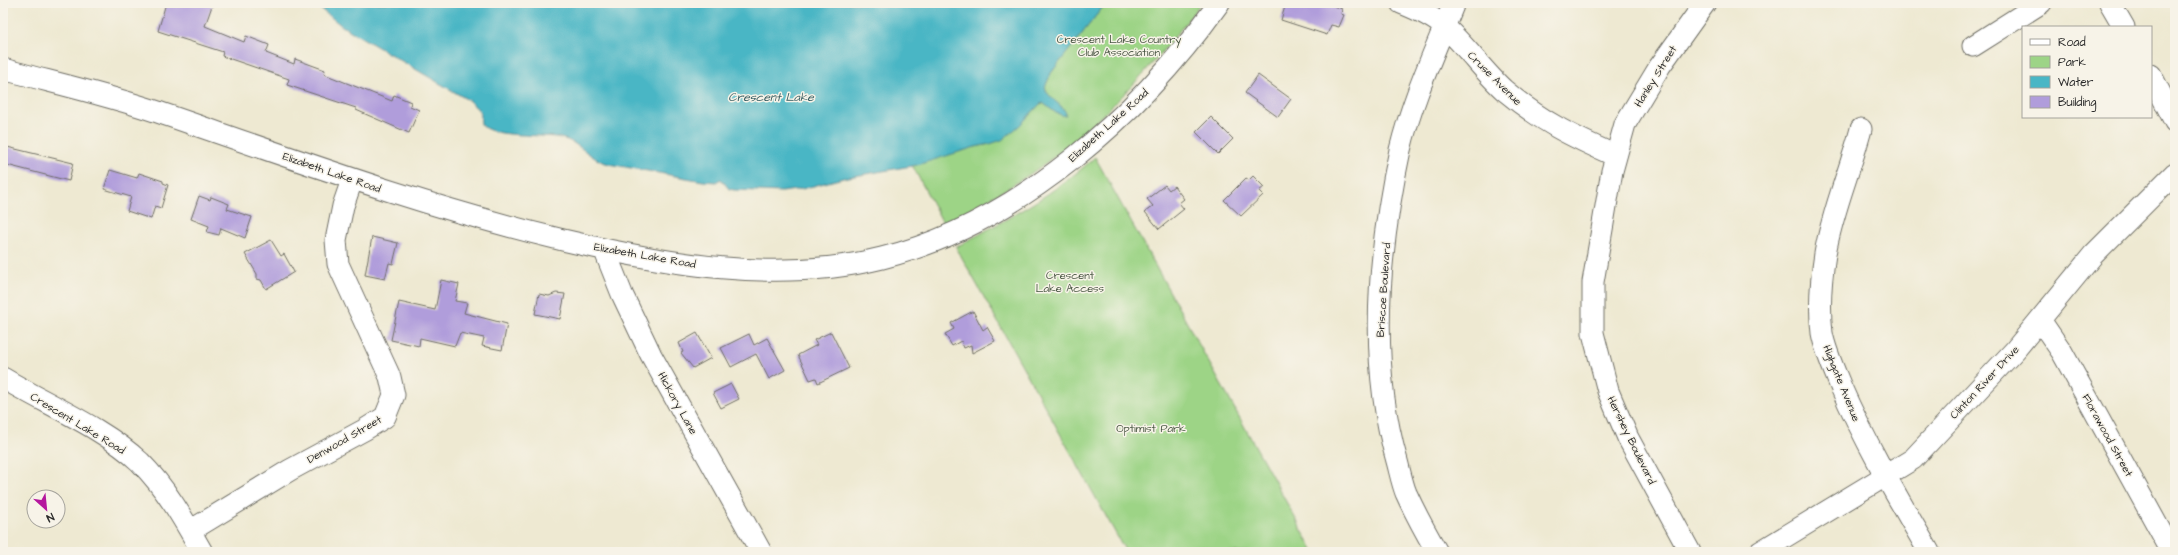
<svg xmlns="http://www.w3.org/2000/svg" width="2178" height="555" viewBox="0 0 2178 555" font-family="'Architects Daughter',sans-serif">
	<style>
		.green { fill: #9dd486; stroke: #648058 }
		.water { fill: #49b6c5; stroke: #3a7078 }
		.building { fill: #b09ddb }
		.lines { fill: none; stroke-linecap: round; stroke-linejoin: round }
		.minor-casing { stroke: #6f6e65; stroke-width: 23 }
		.minor { stroke: #fff; stroke-width: 21 }
		.labels { text-anchor: middle; stroke-width: 3; stroke-linejoin: round; paint-order: stroke }
		.park-label { font-size: 11px; fill: #485542; stroke: #f7f3e8 }
		.street-label { font-size: 11px; fill: #2b2b2b; stroke: #f7f3e8 }
		.water-label { font-size: 12px; font-style: italic; fill: #365c61; stroke: #f7f3e8 }
	</style>
	<rect width="100%" height="100%" fill="#f7f3e8"/>
	<filter id="ink" filterUnits="userSpaceOnUse"><feTurbulence type="fractalNoise" baseFrequency=".025" numOctaves="2"/><feDisplacementMap in="SourceGraphic" scale="8" xChannelSelector="R" yChannelSelector="G"/><feConvolveMatrix kernelMatrix="1 2 1 2 8 2 1 2 1" color-interpolation-filters="sRGB"/></filter>
	<filter id="wash" filterUnits="userSpaceOnUse"><feTurbulence type="fractalNoise" baseFrequency=".012" numOctaves="4" result="noise"/><feDisplacementMap in="SourceGraphic" scale="16" xChannelSelector="R" yChannelSelector="G"/><feGaussianBlur stdDeviation="0.9" result="paint"/><feColorMatrix in="noise" values="0 0 0 0 0 0 0 0 0 0 0 0 0 0 0 0 0 1.4 0 .05"/><feComposite in="paint" operator="in"/></filter>
	<g filter="url(#wash)">
		<rect width="100%" height="100%" fill="#eee9d2"/>
		<path class="green" d="M1106,3H1201C1159,59 1111,113 1055,156C1021,183 982,203 943,223L912,165L975,147L990,144L1020,125L1040,104L1043,103L1056,113L1064,109L1049,96L1045,87L1051,73Z
			M1095,157L1314,552H1126L956,247C1005,220 1054,195 1095,157Z"/>
		<path class="water" d="M313,3H1106L1051,73L1045,87C1048,99 1061,103 1066,113L1065,116L1056,113L1043,103L1040,104L1020,125L1002,140L990,144L975,147L917,165L843,178L802,189L782,192L734,190L729,189L721,179L716,182L703,181L609,164C590,160 580,142 561,138C545,134 489,138 481,124L480,111L468,100L342,26Z"/>
		<g id="blocks">
			<path class="building" d="M166,3H213L205,26L244,42L246,36L269,45L266,53L294,64L295,59L325,70L324,74L392,101L394,95L411,102L410,106L419,110L409,133L356,110V108L287,85L289,79L222,56L223,52L158,31Z
				M1286,3H1327L1342,9L1341,14L1344,15L1339,27L1331,25L1327,35L1281,20Z
				M1258,75L1291,99L1278,117L1245,93Z
				M1211,117L1233,139L1218,154L1196,132Z
				M3,146L73,163L69,181L3,164Z
				M110,170L137,178L139,173L163,181V183L168,185L161,208L155,206L151,219L127,211L131,197L104,189Z
				M1253,176L1264,187L1259,191L1263,195L1241,216L1224,200L1246,178L1249,180Z
				M1165,185L1169,190L1174,186L1184,199L1179,203L1184,209L1159,229L1145,212L1153,206L1147,199Z
				M199,196L210,200L211,197L229,204L227,209L252,217L245,238L221,228L219,235L207,232L209,226L191,219Z
				M372,237L398,243L393,264L389,263L385,279L365,275Z
				M271,240L281,256L284,254L294,272L266,289L261,280L257,279V274L245,254Z
				M441,280L459,284L455,301L467,303L464,313L507,324L502,350L482,346L484,338L460,333L455,346L420,338L419,346L391,340L399,302L435,310Z
				M556,293L565,294L560,319L535,314L539,294L549,296Z
				M973,311L983,330L987,327L995,341L972,353L971,345L964,348L961,341L952,346L945,334L954,329L951,323Z
				M831,332L849,368L818,383L816,378L810,380L798,355L817,345L814,340Z
				M697,333L711,358L693,368L681,353L683,352L679,343Z
				M749,334L754,345L767,338L785,370L769,379L756,354L731,367L721,348Z
				M731,384L739,399L721,408L713,393Z"/>
		</g>
	</g>
	<g filter="url(#ink)">
		<use href="#blocks" fill-opacity="0" stroke="#6f6e65" stroke-width="1"/>
		<g class="lines">
			<g class="minor-casing">
				<path id="minor" d="M1401,3C1416,9 1434,17 1446,28C1467,47 1483,71 1504,90C1542,122 1571,136 1616,156
					M2110,3L2124,27
					M1973,46L2041,3
					M3,69C55,83 108,95 158,112C292,158 425,207 563,240C665,264 778,284 882,258C1018,224 1139,115 1219,3
					M2151,75L2175,122
					M1861,129C1850,171 1832,212 1825,254C1821,279 1819,308 1822,333C1825,350 1834,370 1841,387C1866,444 1898,498 1929,552
					M604,249L622,294L651,355L761,552
					M2040,320L2062,352L2172,552
					M3,378C46,404 104,428 140,462C166,488 184,520 202,552
					M190,531L290,470L364,430L385,417L394,395L390,377L338,264L336,240L343,206L352,180
					M1437,552C1426,533 1415,513 1406,493C1402,483 1400,472 1397,461C1368,361 1378,251 1400,150C1412,100 1435,51 1454,3
					M1690,552L1628,438L1608,391L1593,333V282L1612,171L1625,124L1660,66L1705,3
					M1760,552L1913,459L2015,350L2093,255L2175,173"/>
			</g>
			<use href="#minor" class="minor"/>
		</g>
	</g>
	<g class="labels">
		<g class="park-label">
			<text x="1119" y="43">Crescent Lake Country<tspan x="1119" dy="13">Club Association</tspan></text>
			<text x="1070" y="279">Crescent<tspan x="1070" dy="13">Lake Access</tspan></text>
			<text x="1151" y="432">Optimist Park</text>
		</g>
		<g class="street-label">
			<text transform="translate(1655 76) rotate(-58)" y="4">Hanley Street</text>
			<text transform="translate(1495 78) rotate(45)" y="4">Cruse Avenue</text>
			<text transform="translate(1108 125) rotate(-42)" y="4">Elizabeth Lake Road</text>
			<text transform="translate(332 172) rotate(19)" y="4">Elizabeth Lake Road</text>
			<text transform="translate(645 255) rotate(10)" y="4">Elizabeth Lake Road</text>
			<text transform="translate(1383 290) rotate(-86)" y="4">Briscoe Boulevard</text>
			<text transform="translate(1984 382) rotate(-47)" y="4">Clinton River Drive</text>
			<text transform="translate(1842 383) rotate(68)" y="4">Highgate Avenue</text>
			<text transform="translate(678 403) rotate(61)" y="4">Hickory Lane</text>
			<text transform="translate(78 423) rotate(31)" y="4">Crescent Lake Road</text>
			<text transform="translate(2108 435) rotate(61)" y="4">Florawood Street</text>
			<text transform="translate(344 439) rotate(-30)" y="4">Denwood Street</text>
			<text transform="translate(1632 440) rotate(64)" y="4">Hershey Boulevard</text>
		</g>
		<g class="water-label">
			<text x="771" y="101">Crescent Lake</text>
		</g>
	</g>
	<rect width="2178" height="555" fill="none" stroke="#f7f3e8" stroke-width="16"/>
	<rect x="2022" y="26" width="130" height="92" fill="#f7f3e8" stroke="#a5a39c"/>
	<rect x="2030" y="39" width="20" height="6" fill="#ffffff" stroke="#a5a39c"/>
	<text x="2058" y="46" font-size="12" fill="#2b2b2b">Road</text>
	<rect x="2030" y="56" width="20" height="12" fill="#9dd486" stroke="#a5a39c"/>
	<text x="2058" y="66" font-size="12" fill="#2b2b2b">Park</text>
	<rect x="2030" y="76" width="20" height="12" fill="#49b6c5" stroke="#a5a39c"/>
	<text x="2058" y="86" font-size="12" fill="#2b2b2b">Water</text>
	<rect x="2030" y="96" width="20" height="12" fill="#b09ddb" stroke="#a5a39c"/>
	<text x="2058" y="106" font-size="12" fill="#2b2b2b">Building</text>
	<g transform="translate(46 509) rotate(153)"><circle r="19" fill="#f7f3e8" stroke="#a5a39c"/>
	<path d="M0-3L7 15L0 10L-7 15Z" fill="#b5179e"/>
	<text y="-6" font-size="11" font-weight="bold" text-anchor="middle" fill="#2b2b2b">N</text>
	</g>
</svg>
